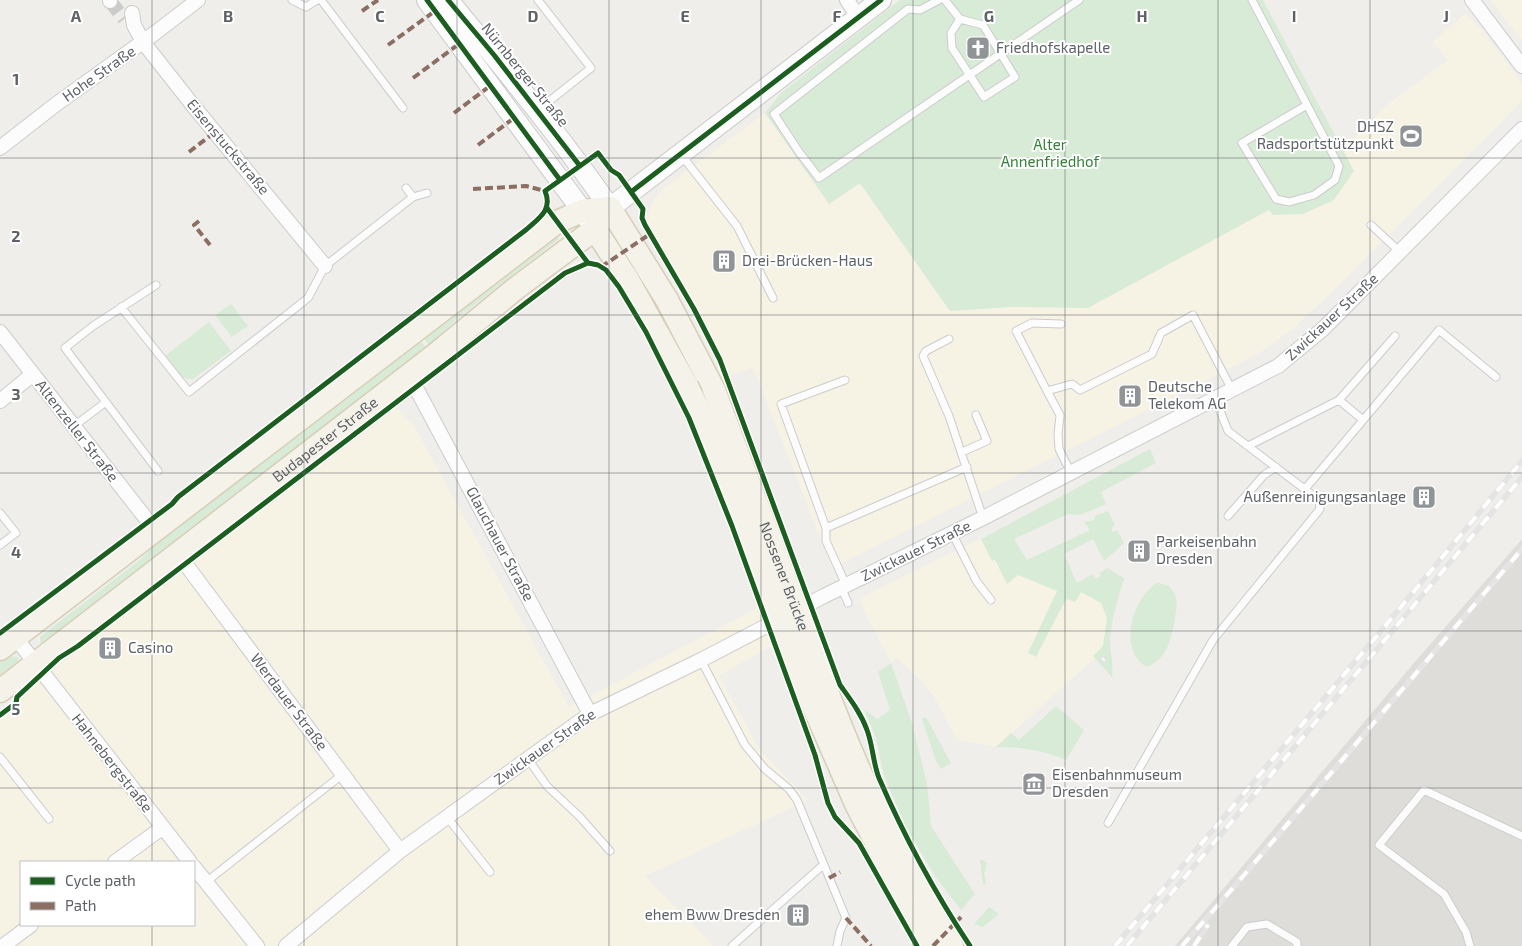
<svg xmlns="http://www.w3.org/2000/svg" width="1522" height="946" viewBox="0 0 1522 946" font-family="'Exo 2',sans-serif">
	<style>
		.commercial { fill: #f7f3e4; fill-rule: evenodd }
		.industrial { fill: #dfddda }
		.green { fill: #d8ebd6 }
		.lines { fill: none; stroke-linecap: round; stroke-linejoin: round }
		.street-tunnel { stroke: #cbcbca; stroke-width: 14; stroke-dasharray: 14 7; stroke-linecap: butt }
		.lane-casing { stroke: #cbcccc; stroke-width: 9 }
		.street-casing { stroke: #cbcccc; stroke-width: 16 }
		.secondary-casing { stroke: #cacacb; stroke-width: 22 }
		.primary-casing { stroke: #d7ceb8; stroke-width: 25 }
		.lane { stroke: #fdfcfc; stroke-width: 7 }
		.street { stroke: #fdfcfc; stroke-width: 14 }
		.secondary { stroke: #fdfcfc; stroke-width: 20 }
		.primary { stroke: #f4f2e9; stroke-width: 22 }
		.rail-casing { stroke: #e4e4e4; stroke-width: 5.5 }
		.rail { stroke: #fff; stroke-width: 4; stroke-dasharray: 11; stroke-linecap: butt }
		.primary-bridge-casing { stroke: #d7ceb8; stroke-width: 25; stroke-linecap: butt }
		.primary-bridge { stroke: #f4f2e9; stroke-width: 22 }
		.quiet { stroke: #8d6e63; stroke-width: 4; stroke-dasharray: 8 4; stroke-linecap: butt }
		.cycleway-casing { stroke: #fff; stroke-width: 8 }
		.cycleway { stroke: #1b5e20; stroke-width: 5 }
		.grid { fill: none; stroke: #5f6368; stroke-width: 1; stroke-opacity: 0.55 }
		.labels { text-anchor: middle; stroke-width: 4; stroke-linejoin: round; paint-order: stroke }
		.poi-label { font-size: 15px; fill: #5f6368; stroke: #fff; text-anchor: start }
		.street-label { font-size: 15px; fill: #5f6368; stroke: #fff }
		.park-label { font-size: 15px; fill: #348238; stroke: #fff }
		.grid-label { font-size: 16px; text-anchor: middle; font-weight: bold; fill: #5f6368; stroke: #fff; stroke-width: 4; stroke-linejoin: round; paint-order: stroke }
	</style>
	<rect width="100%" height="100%" fill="#efeeea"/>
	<path class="commercial" d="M1490,0H1522V40Z
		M1466,13L1485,34L1522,83V101L1342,282L1295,327L1264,350L1223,372L832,568L753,367L732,375L686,290L648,223L647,215L652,203L664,188L765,113L829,204L859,183L950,311L1011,307L1269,209L1353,170L1343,150L1387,105L1448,60L1433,42Z
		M397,408L414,426L569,707L757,608L771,646L719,676L761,752L808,800L645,876L714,946H0V710ZM21,862H194V925H21Z
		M986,536L1022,565L1111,602L1105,649L996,747L956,739L935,698L922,682L896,657L891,663L865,613L860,598Z"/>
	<path class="industrial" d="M1522,539V946H1175L1414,663Z"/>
	<path class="green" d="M900,0H1263L1354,171L1334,200L1303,214L1273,215L1269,210L1088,308L1011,307L950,311L860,183L829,204L765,113L781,93Z
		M555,233L559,239L460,316L429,345L422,336Z
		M231,304L248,326L232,337L215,315Z
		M209,322L231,351L193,379C179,381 172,365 165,356Z
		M419,338L426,348L43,644L40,642V637L42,635L141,559L167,532L352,390L354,393L356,391L354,388Z
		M1150,449L1156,463L1101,492L1106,504L1080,515L1068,514L1014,539L1027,560L1090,530L1084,522L1094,520L1095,516L1108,511L1115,525L1111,528L1113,532L1117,530L1124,543L1104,561L1093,539L1064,554L1077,583L1093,574L1095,579L1101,576L1100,573L1107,568L1124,578C1118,599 1111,620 1110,641C1110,653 1114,664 1112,677L1093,656L1103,646L1107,618L1101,603L1081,592L1075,602L1066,599L1036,657L1028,653L1057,591L1018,575L1007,584L995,560L992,561L981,539Z
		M1157,583L1168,585C1171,589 1175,592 1176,598C1178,604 1176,611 1175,618C1172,638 1167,659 1147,667C1117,651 1132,598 1157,583Z
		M10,656L18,657L19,664L4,678L0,674V660Z
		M891,663L912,723L927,784L931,826L975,894L961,910L937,879L907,830L884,776L876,738L864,709L877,719L890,710L878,672Z
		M1056,706L1084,730L1066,760C1043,750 1021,747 996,747L1011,733L1019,740Z
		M926,717L951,763L941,769L936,761L922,719Z
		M980,859L987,863L984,874L986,884L983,885Z
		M989,907L999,914L983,927L974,924Z"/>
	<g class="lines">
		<path class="street-tunnel" d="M110,1L124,19"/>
		<g class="lane-casing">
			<path id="lane" d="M292,0L306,7L317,0
				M321,0L403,108
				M538,0L591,68L538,110
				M939,0L920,10L908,9L774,114L799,152L819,178L1079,0
				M945,0L960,19L983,25L1015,77L984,97L952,48L951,33L960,19
				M1252,0L1339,166L1335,180L1314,195L1289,202L1276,199L1242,143L1307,105
				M682,156L737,226L773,298
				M406,188L413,197
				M1371,225L1400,252
				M156,285L93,326L65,348L158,471
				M121,307L189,392L308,298L325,266L413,197L427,193
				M949,339L926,351L923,356L949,416L983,518
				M845,380L781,404L826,528V541L846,585
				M1047,391L1016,331L1032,323L1061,324
				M1339,400L1363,420
				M74,426L106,402
				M1248,446L1339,400L1395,336
				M962,452L987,441L976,415
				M1071,473L1059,449L1058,434L1060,415L1047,391L1072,384L1080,390L1152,354L1161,333L1193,315L1232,390
				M1305,489L1439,330L1496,377
				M0,513L16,533L0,545
				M1228,516L1264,475L1276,467
				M826,528L967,467
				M952,533L977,582L991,600
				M841,587L848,603
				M701,660L745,745L765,769L789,789L797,800L846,918L840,931L837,946
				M0,757L49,819
				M528,759L547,786L580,817L610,851
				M447,817L490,872
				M1108,823L1213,640L1320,509L1319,500L1228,431L1215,398
				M206,882L343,774
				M732,946L823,865
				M1232,946L1247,927L1267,924L1297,942V946
				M1470,946L1466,932L1444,894L1379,845L1424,790L1522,836"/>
		</g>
		<g class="street-casing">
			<path id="street" d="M110,0V1
				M847,0L858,17
				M1472,0L1522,66
				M132,13L134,25L143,42L195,108L325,266
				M0,148L55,105L155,33L198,0
				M0,332L155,530
				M407,376L416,388L590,714
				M0,401L33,374
				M178,554L400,851
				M15,637L190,862
				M115,862L162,828
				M194,867L257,946
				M3,946L31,925
				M286,946L400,851L590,714L701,660L824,596L983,518L1278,366L1323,329L1522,129"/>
		</g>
		<g class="secondary-casing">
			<path id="secondary" d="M427,0L592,224
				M448,0C504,68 560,136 610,208L881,0"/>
		</g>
		<g class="primary-casing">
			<g id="primary">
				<path d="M610,208L667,300L714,390"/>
				<path d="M595,229L628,280L687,386"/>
				<path d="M0,649L557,222L582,211L610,208"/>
				<path d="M824,683C858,774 900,864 952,946"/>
				<path id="s1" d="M0,691L435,355L515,289L595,229L610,208"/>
				<path d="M808,694L857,806L931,946"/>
			</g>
		</g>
		<use href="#lane" class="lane"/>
		<use href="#street" class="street"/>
		<use href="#secondary" class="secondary"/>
		<use href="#primary" class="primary"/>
		<g class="rail-casing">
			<path id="rail" d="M1103,660L1104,659
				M1115,946L1381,631L1522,461
				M1127,946L1522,477
				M1182,946L1233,888L1522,549
				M1194,946L1208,925"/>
		</g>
		<use href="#rail" class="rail"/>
		<g class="primary-bridge-casing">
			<g id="primary-bridge">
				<path d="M687,386L700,413L808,694"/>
				<path id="s2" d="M714,390L824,683"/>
			</g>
		</g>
		<use href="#primary-bridge" class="primary-bridge"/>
		<path class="quiet" d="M362,11L378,0
			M388,45L435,11
			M413,78L459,44
			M454,113L490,86
			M478,145L514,118
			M189,152L215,132
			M473,189L526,186L545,191
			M199,221L194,225L210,245
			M601,267L650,234
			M829,878L840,872
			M846,918L871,946
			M933,946L961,917"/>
		<g class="cycleway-casing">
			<path id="cycleway" d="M427,0L560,180
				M448,0L494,55L580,166
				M631,192L881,0
				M547,208L588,263
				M0,633L172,504L178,497L527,229C539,218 553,210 545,191L598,153L611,170L619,175L643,209L642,218L645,225L694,309L720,360L840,685C850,699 861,713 867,730C873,746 873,763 879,778C904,836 935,893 970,946
				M0,715L16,703L17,697L59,658L78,646L565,273L588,263L598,265L606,270L619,287L646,332L689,418L732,526L815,755L828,803L835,817L859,843L917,946"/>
		</g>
		<use href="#cycleway" class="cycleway"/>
	</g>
	<path class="grid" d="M152,0V862M304,0V946M457,0V946M609,0V946M761,0V946M913,0V946M1065,0V946M1218,0V946M1370,0V946M0,158H1522M0,315H1522M0,473H1522M0,631H1522M0,788H1522M152,925V946"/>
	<defs>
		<g id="church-square" transform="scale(1.25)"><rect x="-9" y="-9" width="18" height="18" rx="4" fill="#919496" stroke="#fff"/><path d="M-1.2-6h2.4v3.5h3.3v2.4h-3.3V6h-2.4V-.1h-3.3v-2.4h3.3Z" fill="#fff"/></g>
		<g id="stadium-square" transform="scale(1.25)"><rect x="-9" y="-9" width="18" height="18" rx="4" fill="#919496" stroke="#fff"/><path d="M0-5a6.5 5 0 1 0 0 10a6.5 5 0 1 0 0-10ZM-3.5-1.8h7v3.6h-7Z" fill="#fff"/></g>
		<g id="building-square" transform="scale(1.25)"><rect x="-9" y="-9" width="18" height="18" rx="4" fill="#919496" stroke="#fff"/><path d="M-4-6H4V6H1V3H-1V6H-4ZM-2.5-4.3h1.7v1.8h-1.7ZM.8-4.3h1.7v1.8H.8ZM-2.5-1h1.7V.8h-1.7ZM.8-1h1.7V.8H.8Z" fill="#fff"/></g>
		<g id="museum-square" transform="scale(1.25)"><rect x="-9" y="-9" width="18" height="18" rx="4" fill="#919496" stroke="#fff"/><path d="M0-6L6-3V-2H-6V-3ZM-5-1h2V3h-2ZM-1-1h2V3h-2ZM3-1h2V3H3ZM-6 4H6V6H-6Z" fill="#fff"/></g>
	</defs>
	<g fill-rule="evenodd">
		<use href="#church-square" x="978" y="48"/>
		<use href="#stadium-square" x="1411" y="136"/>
		<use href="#building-square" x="724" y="261"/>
		<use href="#building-square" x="1130" y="396"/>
		<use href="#building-square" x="1424" y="497"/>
		<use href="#building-square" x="1139" y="551"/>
		<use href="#building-square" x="110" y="648"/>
		<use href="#museum-square" x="1034" y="784"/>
		<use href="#building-square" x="798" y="915"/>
	</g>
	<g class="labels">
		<g class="poi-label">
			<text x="996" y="53">Friedhofskapelle</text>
			<text x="1394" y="132" text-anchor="end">DHSZ<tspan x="1394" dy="17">Radsportstützpunkt</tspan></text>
			<text x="742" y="266">Drei-Brücken-Haus</text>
			<text x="1148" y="392">Deutsche<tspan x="1148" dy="17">Telekom AG</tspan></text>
			<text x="1406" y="502" text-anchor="end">Außenreinigungsanlage</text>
			<text x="1156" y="547">Parkeisenbahn<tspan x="1156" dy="17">Dresden</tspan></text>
			<text x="128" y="653">Casino</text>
			<text x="1052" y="780">Eisenbahnmuseum<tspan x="1052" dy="17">Dresden</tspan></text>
			<text x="780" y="920" text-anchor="end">ehem Bww Dresden</text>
		</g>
		<g class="street-label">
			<text transform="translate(99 74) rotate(-35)" y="5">Hohe Straße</text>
			<text transform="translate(525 75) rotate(51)" y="5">Nürnberger Straße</text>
			<text transform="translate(228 147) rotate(50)" y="5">Eisenstuckstraße</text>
			<text transform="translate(1332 317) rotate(-43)" y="5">Zwickauer Straße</text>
			<text transform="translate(77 431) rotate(52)" y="5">Altenzeller Straße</text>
			<text dy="5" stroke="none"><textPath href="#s1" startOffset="411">Budapester Straße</textPath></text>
			<text transform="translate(500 544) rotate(62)" y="5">Glauchauer Straße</text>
			<text transform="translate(916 551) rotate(-26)" y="5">Zwickauer Straße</text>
			<text dy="5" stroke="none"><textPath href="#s2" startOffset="199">Nossener Brücke</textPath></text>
			<text transform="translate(289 702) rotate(53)" y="5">Werdauer Straße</text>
			<text transform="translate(545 747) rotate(-35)" y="5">Zwickauer Straße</text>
			<text transform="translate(112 763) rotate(52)" y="5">Hahnebergstraße</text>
		</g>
		<g class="park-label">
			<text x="1050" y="150">Alter<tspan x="1050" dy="17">Annenfriedhof</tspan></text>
		</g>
	</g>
	<g class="grid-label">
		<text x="76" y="22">A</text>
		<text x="228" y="22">B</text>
		<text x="380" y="22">C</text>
		<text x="533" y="22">D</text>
		<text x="685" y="22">E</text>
		<text x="837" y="22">F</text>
		<text x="989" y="22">G</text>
		<text x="1142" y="22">H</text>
		<text x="1294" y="22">I</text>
		<text x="1446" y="22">J</text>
		<text x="16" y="85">1</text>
		<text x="16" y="242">2</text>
		<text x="16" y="400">3</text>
		<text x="16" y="558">4</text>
		<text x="16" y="715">5</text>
	</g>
	<rect x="20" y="861" width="175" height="65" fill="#ffffff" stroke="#bfc1c3"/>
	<rect x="30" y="877" width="25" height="8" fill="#1b5e20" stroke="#bfc1c3"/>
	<text x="65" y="886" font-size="15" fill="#5f6368">Cycle path</text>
	<rect x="30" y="902" width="25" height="8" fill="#8d6e63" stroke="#bfc1c3"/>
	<text x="65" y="911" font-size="15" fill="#5f6368">Path</text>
</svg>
